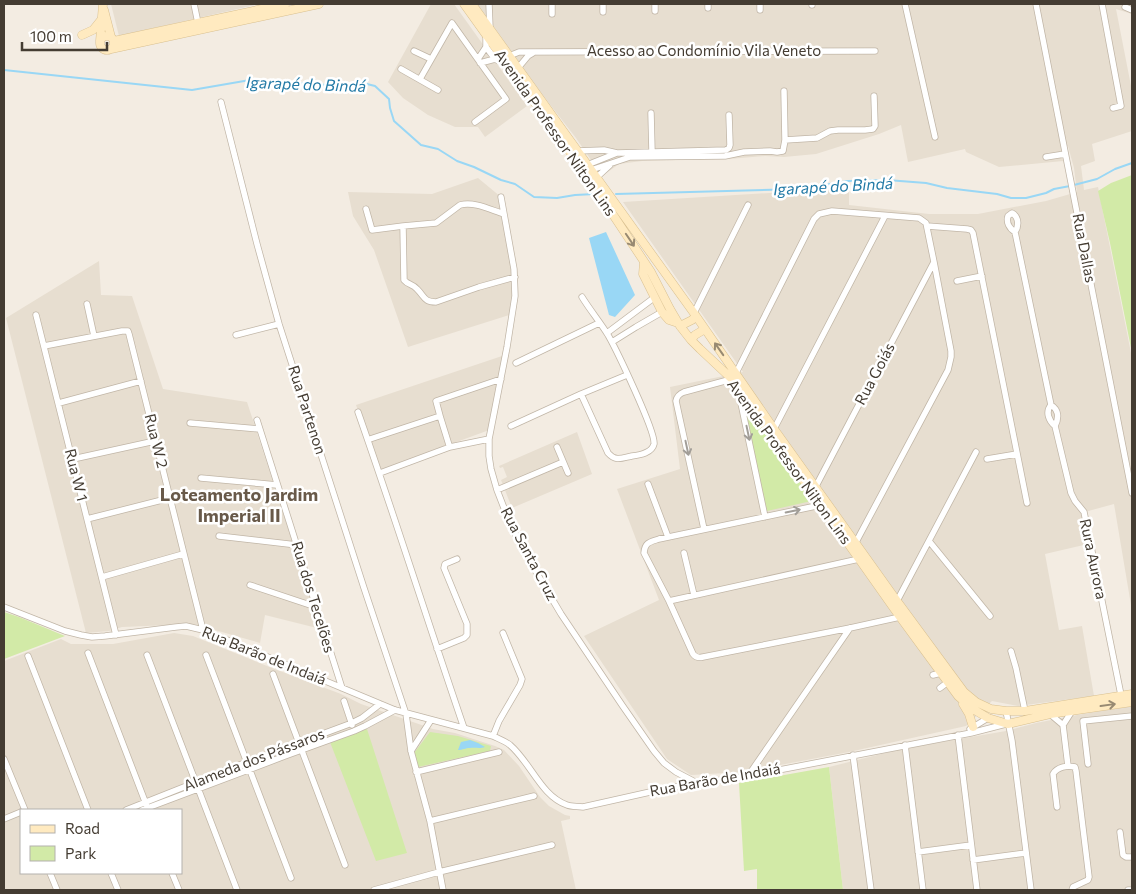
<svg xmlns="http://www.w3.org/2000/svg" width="1136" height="894" viewBox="0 0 1136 894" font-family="Commissioner,sans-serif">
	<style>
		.residential { fill: #e7ded0; fill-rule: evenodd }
		.green { fill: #d2eaa7 }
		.water { fill: #99d7f5 }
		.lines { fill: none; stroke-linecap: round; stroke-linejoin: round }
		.stream { stroke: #99d7f5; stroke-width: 2 }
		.minor-casing { stroke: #c1b6a7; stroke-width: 7 }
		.secondary-casing { stroke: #d9c090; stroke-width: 9 }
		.minor { stroke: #fff; stroke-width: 5.5 }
		.secondary { stroke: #ffeac0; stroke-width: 8 }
		.oneway { stroke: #988a72 }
		.oneway2 { stroke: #a29e98 }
		.labels { text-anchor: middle; stroke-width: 5; stroke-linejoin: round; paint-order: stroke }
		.street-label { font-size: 15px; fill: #443c32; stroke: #fff }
		.water-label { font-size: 16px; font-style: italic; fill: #237aa6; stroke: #fff }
		.quarter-label { font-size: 18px; font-weight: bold; fill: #685949; stroke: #fff }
	</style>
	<rect width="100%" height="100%" fill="#f3ece2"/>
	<path class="residential" d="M111,4H259L119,36Z
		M431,4H454L527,106L485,137L478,127H455L428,115L403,98L388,82Z
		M475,4H1132V14L1116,9L1132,91V131L1092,144L1095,161L1081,166L1084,190L1098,187L1132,358V611L1114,504L1081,513L1088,544L1045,554L1059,630L1082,626L1094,696L1018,706L992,701L966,726L849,752L743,772L691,775L667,759L584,636L659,600L617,489L680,469L670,387L743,372L623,202L849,188V205L929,214H978L1046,201L1077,192L1074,168L1068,146L1061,147L1063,161L999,167L966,152L965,149L908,162L901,125L879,134L816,154L784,157L765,156L729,159L642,161L619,164L602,176L576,138L534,84L495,29Z
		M478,178L501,197L515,277L512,314L408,347L374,250L353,216L348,192L432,194Z
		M99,261L101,295L132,296L163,389L247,402L321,629L265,615L260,643L194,624L122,627L109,631L86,633L6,318Z
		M505,355L492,429L380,470L356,405Z
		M577,432L592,474L512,508L501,480L507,477L503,467L500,468L499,466Z
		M174,633L193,636L272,668L341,694L361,704L433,729L455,733L495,746L504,750L519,766L540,797L549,806L565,815L570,816V819L561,821L576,890H4V661L61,639L71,644H113ZM21,810H181V873H21Z
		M1132,706V890H843L829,767L901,749L1006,731L1036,723L1077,715Z"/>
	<path class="green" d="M1132,175V353L1110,243L1098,191L1111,183Z
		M739,389L816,500L767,511Z
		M4,612L19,617L65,636L4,659Z
		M367,729L407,853L376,861L330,742Z
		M430,732L458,736L491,746L490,751L418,767L414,753Z
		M829,767L843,890H757V869L744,871L739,783Z"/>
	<path class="water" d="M606,232L635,295L615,317L609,315L589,238Z
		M470,740L478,743L485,747C479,749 475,747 470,748C465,748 463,750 458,750L461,742Z"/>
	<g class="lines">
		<path class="stream" d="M4,70L192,90L250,80L342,86L359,82L375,86L389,99L390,108L394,121L421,145L438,149L457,161L474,167L501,180L515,184L534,197L557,198L575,195L595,194
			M1074,185L1097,179L1115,169L1132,163
			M616,194L800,189L848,181L887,180L926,183L947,188L997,194L1011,198H1026L1046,193L1054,189L1070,186"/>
		<g class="minor-casing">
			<path id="minor" d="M194,4L198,23
				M489,4L490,29
				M552,4V14
				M603,4V12
				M655,4V11
				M708,4V8
				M760,4V10
				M812,4V5
				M905,4L935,137
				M1036,4L1132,493
				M1102,4L1121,106L1113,108
				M1125,7L1132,10
				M486,47L495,59
				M414,51L431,59
				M509,56L519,52H525L875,51
				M478,59L486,47V34
				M480,63L495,59L508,66
				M518,68L528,56L533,53
				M401,69L438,90
				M420,79L452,23L506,99L475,122
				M784,91L785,140
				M221,102L257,244L279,324L364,588L406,714L411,751L430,821L443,890
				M651,113L652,152
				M577,151L604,150L617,153
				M1046,157L1065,154
				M587,165L617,153L726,150L729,148L730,145L729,115
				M591,170L630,157L725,156L744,152L770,151L777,152L783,151L785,140L817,138L830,131L838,130H865L873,129L875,126L874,96
				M596,178L610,165
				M501,197L514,269L515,296L507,347L489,439V456L491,469L497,490L511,526L529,560L561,614L622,705L654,751L664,763L676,772L697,783
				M366,209L372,230L403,226L436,223L460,205C474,201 491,210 504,214
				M403,226L404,280C408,285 413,284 417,289C425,297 424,302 436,302L479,287L515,277
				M927,226L967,229L971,230L973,233L1027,503
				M1015,232C1019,226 1019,217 1012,213L1008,216C1006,222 1009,228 1015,232L1051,405C1059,410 1059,418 1055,426
				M957,281L982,276
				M87,304L94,336
				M694,313L748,205
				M36,315L116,635
				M607,333L655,297
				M236,335L279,324
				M612,342L636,327L662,312
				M44,346L122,331H128L129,334L203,630
				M516,363L599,323
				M736,373L814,219L819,214L832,211L919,218L926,223L934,262L816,486
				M738,389L765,517
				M581,394L608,453C616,462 622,458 632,456C640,455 652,453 654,444C656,432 616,349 608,335C600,322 590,310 582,297
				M59,403L141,381
				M1051,405C1045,412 1049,421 1055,426
				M358,412C395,517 428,623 464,728
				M440,416L449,445
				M257,420L342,688
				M190,423L259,429
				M511,426L581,394L627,375
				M1055,426L1071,493L1075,501L1084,512L1121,695
				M774,429L885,216
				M370,439L440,416L436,401L501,379
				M557,447L568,473
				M73,459L155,441
				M987,459L1017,454
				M380,473L450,447L489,439
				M201,478L277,485
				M648,484L668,537
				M497,490L563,462
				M821,505L659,539C650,542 645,542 644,553L669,601L693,654C696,658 699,658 703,657L850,628L900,617
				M87,519L170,498
				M704,529L676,401C677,396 679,394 684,392L732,379
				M219,536L297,545
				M929,541L990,616
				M856,542L948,370L951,357V351L934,262
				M684,553L694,595
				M102,577L183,554
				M250,585L316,607
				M669,601L859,559
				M897,601L976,452
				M4,607L65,631L81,635L92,637L105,636L176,627L186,626L203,630L395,710L493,736C499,739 505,741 510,745C531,763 541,796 567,805C572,807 578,806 583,807L668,788L748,776L971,733L1006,724
				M437,649L464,638L467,635V624L444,568L445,564L457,559
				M1011,651L1016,668L1025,711
				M88,653L146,804
				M147,655L237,890
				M206,655L291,878
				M28,656L88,810
				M273,674L345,865
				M933,675L941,673
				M940,688L948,682
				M344,701L352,725
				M1006,711L1012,741L1031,890
				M1050,714L1063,725
				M970,729L988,718
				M958,735L977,890
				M493,736L499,721L520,685L522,679L503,633
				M905,745L923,890
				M411,751L431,720
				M853,755L871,890
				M4,759L25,810
				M1088,764L1083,721L1132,716
				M1068,766L1063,725L1072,711
				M416,772L499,752
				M748,776L850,628
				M1057,807L1053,774C1057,767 1067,765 1075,767L1076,771L1089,877L1088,880L1073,887L1072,890
				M126,810L247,762L352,723L362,718L380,704
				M142,810L285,756L354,731L365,726L395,710
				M4,819L21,812
				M430,821L534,796
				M1120,832L1123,855L1126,857H1132
				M918,852L971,845
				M973,860L1026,853
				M50,873L57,890
				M111,873L118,890
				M172,873L179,890
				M374,890L439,872L552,845
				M1128,890H1132"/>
		</g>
		<g class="secondary-casing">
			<path id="secondary" d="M464,4L588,177L651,272L670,309L680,326L691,340L700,349L732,379L737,386L900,617L958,696L973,709L988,718L1008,724L1050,714L1132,702
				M472,4L696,316L774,429L897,601L964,692L976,702L991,709L1006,711H1025L1132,694
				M104,10L111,37
				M82,35L93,30L101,20
				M100 43a7 7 0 1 1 14 0a7 7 0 1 1-14 0Z
				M100,41L103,4
				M114,41L285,4
				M111,49L319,4
				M644,262L643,274L662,312L669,320L678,323
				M680,326L692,320L696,316
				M691,340L695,335L705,329
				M963,704L969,714L973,727"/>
		</g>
		<use href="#minor" class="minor"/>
		<use href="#secondary" class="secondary"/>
	</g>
	<defs><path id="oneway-shaft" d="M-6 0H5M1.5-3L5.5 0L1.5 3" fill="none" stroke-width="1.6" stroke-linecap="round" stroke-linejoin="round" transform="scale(1.25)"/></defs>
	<g class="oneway">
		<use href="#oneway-shaft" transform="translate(630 240) rotate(56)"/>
		<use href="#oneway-shaft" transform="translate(719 349) rotate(-125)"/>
		<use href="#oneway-shaft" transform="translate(1108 705) rotate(-8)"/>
	</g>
	<g class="oneway2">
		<use href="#oneway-shaft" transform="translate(748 433) rotate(78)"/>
		<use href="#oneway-shaft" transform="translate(687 448) rotate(78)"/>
		<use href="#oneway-shaft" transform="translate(793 511) rotate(-12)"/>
	</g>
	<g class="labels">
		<g class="street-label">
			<text x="704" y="56">Acesso ao Condomínio Vila Veneto</text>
			<text transform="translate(555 133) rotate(55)" y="5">Avenida Professor Nilton Lins</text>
			<text transform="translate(1084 248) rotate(79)" y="5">Rua Dallas</text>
			<text transform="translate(875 374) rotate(-62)" y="5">Rua Goiás</text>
			<text transform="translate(307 410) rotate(72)" y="5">Rua Partenon</text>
			<text transform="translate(156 441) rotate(76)" y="5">Rua W 2</text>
			<text transform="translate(789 462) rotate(54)" y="5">Avenida Professor Nilton Lins</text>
			<text transform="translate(76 475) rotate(76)" y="5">Rua W 1</text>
			<text transform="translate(529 554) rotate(62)" y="5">Rua Santa Cruz</text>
			<text transform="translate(1093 559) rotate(78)" y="5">Rura Aurora</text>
			<text transform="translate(313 597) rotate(73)" y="5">Rua dos Tecelões</text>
			<text transform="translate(264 656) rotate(22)" y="5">Rua Barão de Indaiá</text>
			<text transform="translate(254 760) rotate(-21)" y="5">Alameda dos Pássaros</text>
			<text transform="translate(715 780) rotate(-10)" y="5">Rua Barão de Indaiá</text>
		</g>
		<g class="water-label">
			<text transform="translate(306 84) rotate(2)" y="6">Igarapé do Bindá</text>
			<text transform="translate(833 186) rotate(-3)" y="6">Igarapé do Bindá</text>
		</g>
		<g class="quarter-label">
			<text x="239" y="501">Loteamento Jardim<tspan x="239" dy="21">Imperial II</tspan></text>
		</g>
	</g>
	<rect width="1136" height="894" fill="none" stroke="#443c32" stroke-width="10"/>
	<rect x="20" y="809" width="162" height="65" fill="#ffffff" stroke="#b4b1ad"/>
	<rect x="30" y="825" width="25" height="8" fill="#ffeac0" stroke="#b4b1ad"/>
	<text x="65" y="834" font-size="15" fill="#443c32">Road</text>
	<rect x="30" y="846" width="25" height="15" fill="#d2eaa7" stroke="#b4b1ad"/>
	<text x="65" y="859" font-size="15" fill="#443c32">Park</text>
	<path d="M22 42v8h85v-8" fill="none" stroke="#443c32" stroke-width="2.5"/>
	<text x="30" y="42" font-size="15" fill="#443c32" stroke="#ffffff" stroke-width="4" paint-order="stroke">100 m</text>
</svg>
